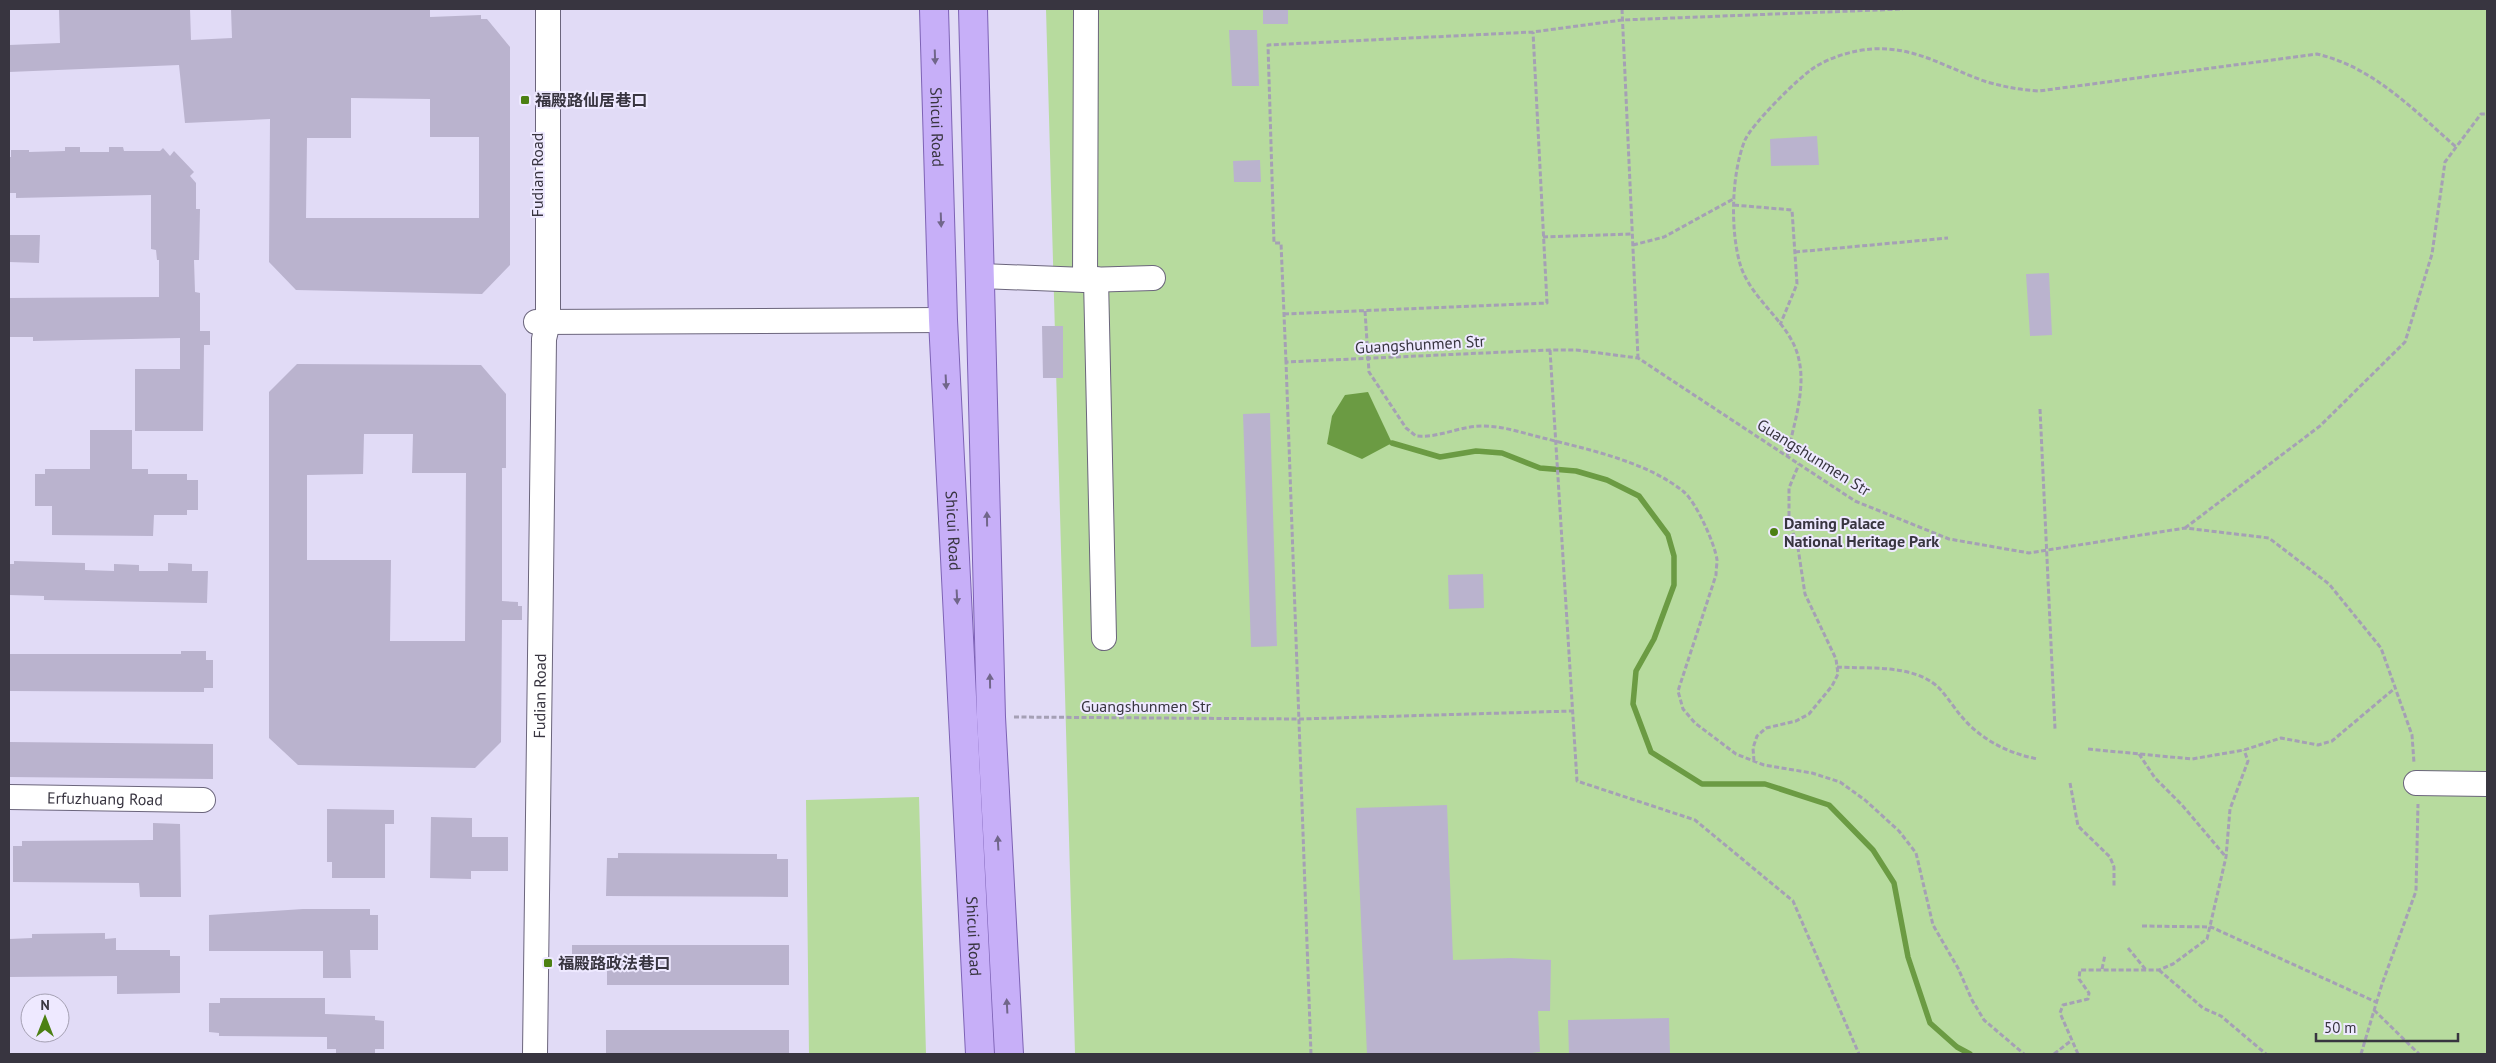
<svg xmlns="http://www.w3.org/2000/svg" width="2496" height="1063" viewBox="0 0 2496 1063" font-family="'PT Sans','Noto Sans SC',sans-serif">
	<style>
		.green { fill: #b7db9e }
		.water { fill: #6b9b43 }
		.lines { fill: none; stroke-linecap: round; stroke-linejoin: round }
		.stream { stroke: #6b9b43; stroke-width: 5.5 }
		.building { fill: #bab3ce; fill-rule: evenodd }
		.minor-casing { stroke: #6b657c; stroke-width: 26 }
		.major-casing { stroke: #7d62b5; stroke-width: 30 }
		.path { stroke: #a5a0b5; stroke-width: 3; stroke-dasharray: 5 2.5; stroke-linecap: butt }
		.minor { stroke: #fff; stroke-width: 24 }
		.major { stroke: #c7aff8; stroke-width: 28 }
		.oneway { fill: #71668a }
		.poi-dot { fill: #4c8013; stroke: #eee9ff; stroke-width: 2 }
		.labels { text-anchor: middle; stroke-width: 4; stroke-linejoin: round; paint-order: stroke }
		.poi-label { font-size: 16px; font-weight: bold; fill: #383540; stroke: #eee9ff; text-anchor: start }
		.street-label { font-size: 16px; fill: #383540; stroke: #eee9ff }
	</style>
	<rect width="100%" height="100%" fill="#e1dbf6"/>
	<path class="green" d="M1046,9H2487V1054H1075Z
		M919,797L926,1054H809L806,800Z"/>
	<path class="water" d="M1368,392L1392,443L1362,459L1327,444L1332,416L1345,395Z"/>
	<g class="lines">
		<path class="stream" d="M1392,443L1440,457L1476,451L1502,453L1540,468L1576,471L1607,480L1639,496L1668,535L1674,556V585L1654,639L1636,671L1633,704L1651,752L1702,784H1765L1829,805L1873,850L1894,883L1908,957L1930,1023L1957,1047L1970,1054"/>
	</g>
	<path class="building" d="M59,9H190L191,40L232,38L231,9H430V17L481,15V19H487L510,47V265L482,294L296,290L269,262L270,119L185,123L179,65L9,72V45L60,43ZM351,98L430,99V137H479V218H306L307,138H351Z
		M1263,9H1288V24H1263Z
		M1229,30H1257L1259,86H1232Z
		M1817,136L1819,165L1771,166L1770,139Z
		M65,147H80V152H109V147H123L124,151H160L163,148L170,156L174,151L194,172L190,176L196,183V209H200L199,260H194L195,292L200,293V331H210V345H204L203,431H135V369H180V338L33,341V337H9V298L159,297V260H157L156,250L151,249V195L16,198V193H9V157H11V150H29V152L65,151Z
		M1260,160L1261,182H1234L1233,161Z
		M9,235H40L39,263L9,262Z
		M2049,273L2052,335L2030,336L2026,274Z
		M1042,326H1063V378H1043Z
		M297,364L481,365L506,394V468H502V601L518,602V606H522V620H502L501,742L475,768L298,765L269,738V392ZM364,434H413L412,473H466L465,641H390L391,560H307V475L363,474Z
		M1270,413L1277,646L1251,647L1243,414Z
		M90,430H132V469H148V474H187V480H198V510H187V515H154L153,536L52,535V506H35V474H45V469H90Z
		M14,561L85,563V570L114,571V564L139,565V571H168V563L192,564V571H208L207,603L44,600V596L9,595V564H14Z
		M1483,574L1484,608L1449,609L1448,575Z
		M181,651H206V660H213V688H204V692L9,691V654H181Z
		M9,742L213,744V779L9,777Z
		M1447,805L1453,960L1511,958L1551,960L1550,1011H1538L1540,1052L1524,1054H1367L1356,808Z
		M327,809L394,810V824H385V878H332V862H327Z
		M431,817L472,818V837H508V871H471V879L430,878Z
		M153,823L180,824L181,897H140L139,883L13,882V846H22V841L153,840Z
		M618,853L777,854V859H788V897L606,896L607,858H618Z
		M303,909H370V915H378V950H350L351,978H323V951H209V915Z
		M105,933V939L116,938V950H170V956H180V993L117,994V976L9,977V939L32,938V934Z
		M572,945H789V985H607V968H572Z
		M220,998H325V1014L375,1016V1020L384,1021V1049H375V1054H336V1049H327V1037L219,1036V1033L209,1032V1003H220Z
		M1669,1018L1670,1054H1569L1568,1020Z
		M606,1030H789V1054H606Z"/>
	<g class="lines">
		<g class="minor-casing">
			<g id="minor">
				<path d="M981,276L1085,280L1153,278"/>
				<path d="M1096,279L1104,638"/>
				<path d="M1085,280L1086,11"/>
				<path d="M536,322L943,320"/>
				<path d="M2416,783L2487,784"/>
				<path id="s1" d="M9,797L203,800"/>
				<path id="s2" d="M535,1054L544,339L548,322V9"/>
			</g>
		</g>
		<g class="major-casing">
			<g id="major">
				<path id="s3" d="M934,9L943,320L980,1054"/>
				<path d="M973,9L991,717L1009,1054"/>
			</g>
		</g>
		<path class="path" d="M1622,9L1638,358
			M1734,205L1792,210L1797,284L1780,325
			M1543,237L1633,234
			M1633,245L1664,237L1735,198
			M1795,252L1948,238
			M1365,311L1369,372L1406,428L1416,436C1440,438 1459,426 1483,426C1503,426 1523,433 1543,438C1587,449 1648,462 1684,492C1696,502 1715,544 1717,560C1717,564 1716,570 1716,575L1678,691L1683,709L1695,723L1736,754L1764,765L1812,773L1840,782L1865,800L1899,831L1916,853L1933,925L1958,968L1972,1000L1984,1020L2024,1054
			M1284,314L1547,303L1533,32
			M1550,350L1577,781L1695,820L1793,901L1859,1054
			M1286,362L1281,243H1274L1268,45L1533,32L1622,20L1903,9
			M2040,409L2055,729
			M1787,457C1793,426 1806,391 1799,360C1792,324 1753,302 1741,267C1730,233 1731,174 1745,140C1752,124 1799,77 1815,67C1831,57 1854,50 1872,49C1916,46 1948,69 1987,82C2005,87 2021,90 2039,91L2317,54C2373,67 2414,110 2456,147
			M2185,528L2320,426L2405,342L2432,254L2445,162L2481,114H2487
			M1837,667C1868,669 1913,664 1938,687C1947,696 1954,708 1962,717C1981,740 2010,754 2038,759
			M1014,717L1300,719L1572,711
			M2088,749L2192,759L2244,750L2281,738L2318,745L2332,741L2395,688
			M2139,754L2155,778L2182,805L2226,857
			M1754,761L1753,748L1757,736L1766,728L1796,721L1809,714L1832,686L1838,674L1836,659L1805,594L1798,548L1789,520V488L1799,464
			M2070,783L2078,826L2110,857L2114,867V888
			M2142,926L2211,927L2376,1002
			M2128,948L2146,970
			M2102,969L2105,955
			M2159,970L2203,1008L2221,1016L2266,1054
			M2374,1010L2419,1054
			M1311,1054L1286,362L1550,350H1576L1638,358L1855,501L1949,539L2029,553L2185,528L2269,538L2329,584L2381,648L2412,735L2414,763
			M2054,1054L2072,1040
			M2078,1054L2060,1013L2063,1005L2088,999L2089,993L2079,979L2080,970H2159L2173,964L2207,939L2226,857L2230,809L2248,761L2244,750
			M2361,1054L2382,984L2416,891L2418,804"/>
		<use href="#minor" class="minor"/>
		<use href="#major" class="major"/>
	</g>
	<defs><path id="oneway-solid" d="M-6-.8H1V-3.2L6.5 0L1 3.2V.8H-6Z" transform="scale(1.25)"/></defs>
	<g class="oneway">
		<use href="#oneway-solid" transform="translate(935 57) rotate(88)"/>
		<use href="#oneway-solid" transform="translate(941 220) rotate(88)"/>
		<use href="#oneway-solid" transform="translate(946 382) rotate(87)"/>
		<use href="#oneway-solid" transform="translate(987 519) rotate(-91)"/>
		<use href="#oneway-solid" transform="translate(957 597) rotate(87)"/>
		<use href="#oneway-solid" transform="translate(990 681) rotate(-91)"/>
		<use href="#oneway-solid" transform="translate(998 843) rotate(-93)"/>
		<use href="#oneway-solid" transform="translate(1007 1006) rotate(-93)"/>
	</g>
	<g class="poi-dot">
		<rect x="520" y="95" width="10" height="10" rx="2.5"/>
		<circle cx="1774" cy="532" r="5"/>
		<rect x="543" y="958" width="10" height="10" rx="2.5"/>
	</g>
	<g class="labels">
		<g class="poi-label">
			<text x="535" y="106">福殿路仙居巷口</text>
			<text x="1784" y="529">Daming Palace<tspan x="1784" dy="18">National Heritage Park</tspan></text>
			<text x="558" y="969">福殿路政法巷口</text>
		</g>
		<g class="street-label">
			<text dy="6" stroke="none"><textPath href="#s3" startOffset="118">Shicui Road</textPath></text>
			<text transform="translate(537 175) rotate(-90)" y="6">Fudian Road</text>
			<text transform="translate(1420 344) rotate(-3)" y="6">Guangshunmen Str</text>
			<text transform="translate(1814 457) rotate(32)" y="6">Guangshunmen Str</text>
			<text dy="6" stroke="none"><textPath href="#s3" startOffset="522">Shicui Road</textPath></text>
			<text dy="6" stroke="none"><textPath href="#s2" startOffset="358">Fudian Road</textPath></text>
			<text x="1146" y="712">Guangshunmen Str</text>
			<text dy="6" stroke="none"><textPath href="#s1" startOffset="96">Erfuzhuang Road</textPath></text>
			<text dy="6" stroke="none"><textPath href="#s3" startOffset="928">Shicui Road</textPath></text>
		</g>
	</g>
	<rect width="2496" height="1063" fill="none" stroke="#383540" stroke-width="20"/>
	<g transform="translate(45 1018)"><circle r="24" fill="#eee9ff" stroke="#a5a1b3"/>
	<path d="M0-4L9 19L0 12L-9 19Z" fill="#4c8013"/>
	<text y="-8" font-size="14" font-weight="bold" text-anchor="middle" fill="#383540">N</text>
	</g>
	<path d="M2316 1033v8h142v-8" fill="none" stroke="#383540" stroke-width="2.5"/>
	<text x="2324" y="1033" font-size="15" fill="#383540" stroke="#eee9ff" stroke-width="4" paint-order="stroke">50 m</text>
</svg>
